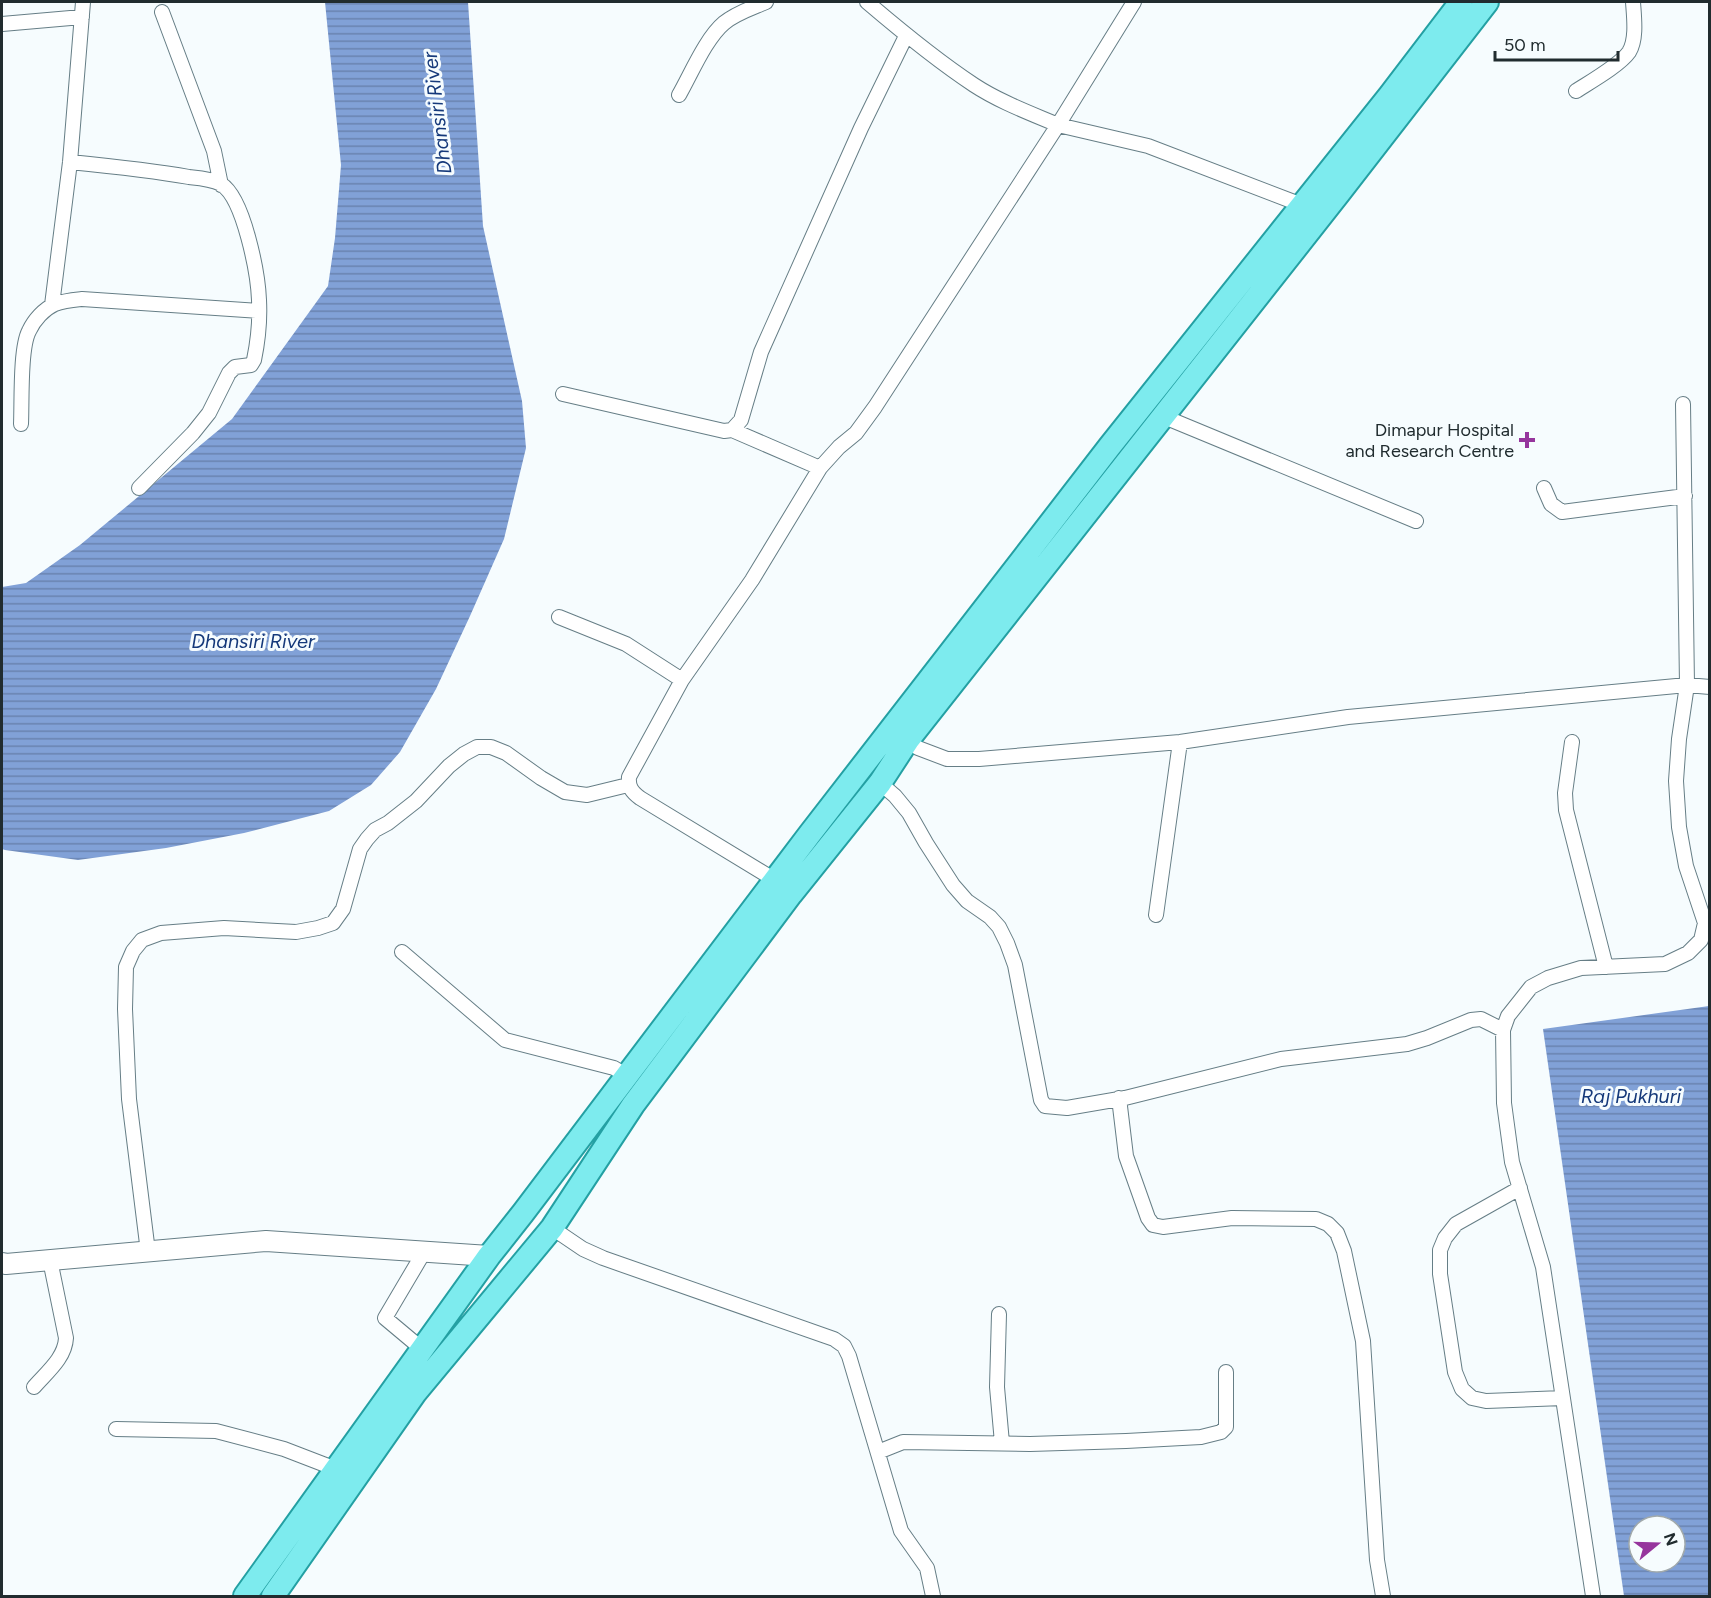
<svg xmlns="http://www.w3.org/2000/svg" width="1711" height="1598" viewBox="0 0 1711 1598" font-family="Figtree,sans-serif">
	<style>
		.water { fill: url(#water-rules); fill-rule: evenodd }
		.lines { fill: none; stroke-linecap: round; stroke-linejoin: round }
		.street-casing { stroke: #667e86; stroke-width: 16 }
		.secondary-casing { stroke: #667e86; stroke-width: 22 }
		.primary-casing { stroke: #24a0a3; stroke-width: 26 }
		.street { stroke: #fff; stroke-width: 14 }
		.secondary { stroke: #fff; stroke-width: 20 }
		.primary { stroke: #7debee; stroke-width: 22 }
		.poi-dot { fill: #96359d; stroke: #f6fcfe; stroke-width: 2 }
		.labels { text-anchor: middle; stroke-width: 6; stroke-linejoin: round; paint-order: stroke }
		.poi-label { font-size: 18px; fill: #212c2f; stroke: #f6fcfe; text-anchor: end }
		.water-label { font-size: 20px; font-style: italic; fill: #15397a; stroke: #f6fcfe }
	</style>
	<defs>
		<pattern id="water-rules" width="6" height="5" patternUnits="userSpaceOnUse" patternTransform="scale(1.5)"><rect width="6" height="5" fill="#81a1d7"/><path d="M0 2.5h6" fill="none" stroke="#6983af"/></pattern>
	</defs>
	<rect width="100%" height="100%" fill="#f6fcfe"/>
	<path class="water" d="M325,2H468L483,226L522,401L526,448L504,539L470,616L436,689L400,752L371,785L329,811L244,833L166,848L78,860L5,850L2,849V587L26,583L80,545L232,419L328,286L335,238L341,165Z
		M1709,1006V1596H1624L1543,1029ZM1639,1526H1675V1562H1639Z"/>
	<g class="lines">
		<g class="street-casing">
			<path id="street" d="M867,2C901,31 936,60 974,85C1000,102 1030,113 1058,125L1134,2
				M162,12L214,151L221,185
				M2,24L82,17
				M1576,91C1590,82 1620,65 1629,52C1637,39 1634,17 1633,2
				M679,95C691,74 706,38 724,23C736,13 752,8 766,2
				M70,162C110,166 150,170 189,177C199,178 212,179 221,184C244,198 258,274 259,300C260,319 258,341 254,360L251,365L235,367L229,373L209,413L193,433L139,488
				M52,305L70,162L83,2
				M563,394L724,431L732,430L741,420L761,352L861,128L906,36
				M1162,416L1416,521
				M21,424C22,402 20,348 29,331C34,320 44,309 55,304C63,301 73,300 82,299L259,311
				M732,430L820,468
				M1544,488L1551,504L1562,512L1685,496
				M559,617L626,644L682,680
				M908,740L918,748L947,759H979L1180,742L1348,717L1687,685L1710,687
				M1572,742L1565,793L1566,810L1606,967
				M880,783L895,796L909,813L926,843L953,885L967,901L990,917L999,927L1007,943L1015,965L1041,1100L1045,1106L1067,1108L1125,1098L1281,1059L1407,1044L1427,1038L1471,1020L1481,1019L1503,1030
				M775,880L640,798C632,792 628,787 629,777L682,680L752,580L820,468L839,447L856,433L875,407L1058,125L1148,146L1302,205
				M1156,915L1180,742
				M402,952L505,1040L614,1068L627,1076
				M1119,1098L1126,1156L1148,1218L1153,1225L1163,1227L1232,1218L1316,1219L1328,1224L1337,1233L1344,1251L1363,1341L1377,1560L1383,1596
				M1520,1188L1456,1224L1445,1238L1440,1250V1274L1455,1372L1462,1389L1472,1398L1486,1401L1563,1398
				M552,1228L583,1249L603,1258L834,1339L844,1346L849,1356L901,1531L927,1568L933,1596
				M148,1252L129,1099L125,1009L126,967L133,951L142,940L161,933L224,928L296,932L318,928L333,923L343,909L360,849L367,839L375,830L388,823L416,801L449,766L464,754L477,747H491L506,753L541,778L565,792L587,795L628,785
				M999,1314L997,1387L1002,1443
				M422,1349L385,1318L424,1252
				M34,1387C47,1372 65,1358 66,1338L50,1260
				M116,1429L216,1431L284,1449L336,1469
				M878,1452L903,1442L1030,1444L1126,1441L1201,1437L1221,1432L1226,1427V1372
				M1593,1596L1543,1267L1512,1162L1504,1103L1503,1030L1508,1016L1531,987L1548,978L1581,968L1665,964L1688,953L1701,940L1705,923L1686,866L1679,827L1676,781L1679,739L1687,685L1683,404"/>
		</g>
		<g class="secondary-casing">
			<path id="secondary" d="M2,1263L6,1264L266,1241L489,1256"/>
		</g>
		<g class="primary-casing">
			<path id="primary" d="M245,1596L489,1256L523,1213L809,835L988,604L1110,446L1390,95L1461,2
				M273,1596L415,1393L552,1228L633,1105L791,894L880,783L908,740L1339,193L1487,2"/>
		</g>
		<use href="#street" class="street"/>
		<use href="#secondary" class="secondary"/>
		<use href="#primary" class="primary"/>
	</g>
	<path class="poi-dot" d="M1524 431h6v6h6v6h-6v6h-6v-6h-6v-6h6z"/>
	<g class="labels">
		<g class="poi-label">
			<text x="1514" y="436">Dimapur Hospital<tspan x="1514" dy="21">and Research Centre</tspan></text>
		</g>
		<g class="water-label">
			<text transform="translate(437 113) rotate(-97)" y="7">Dhansiri River</text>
			<text x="253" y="648">Dhansiri River</text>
			<text x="1631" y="1103">Raj Pukhuri</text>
		</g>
	</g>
	<rect width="1711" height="1598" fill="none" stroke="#212c2f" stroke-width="6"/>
	<g transform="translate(1657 1544) rotate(71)"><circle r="28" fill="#f6fcfe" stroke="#a1a9ab" stroke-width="1.5"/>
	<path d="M0-4.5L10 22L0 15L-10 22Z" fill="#96359d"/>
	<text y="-9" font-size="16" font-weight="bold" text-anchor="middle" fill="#212c2f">N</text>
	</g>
	<path d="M1495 51v9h123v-9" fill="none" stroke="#212c2f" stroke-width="3"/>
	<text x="1504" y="51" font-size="18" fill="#212c2f" stroke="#f6fcfe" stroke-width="4.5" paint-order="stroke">50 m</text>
</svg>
